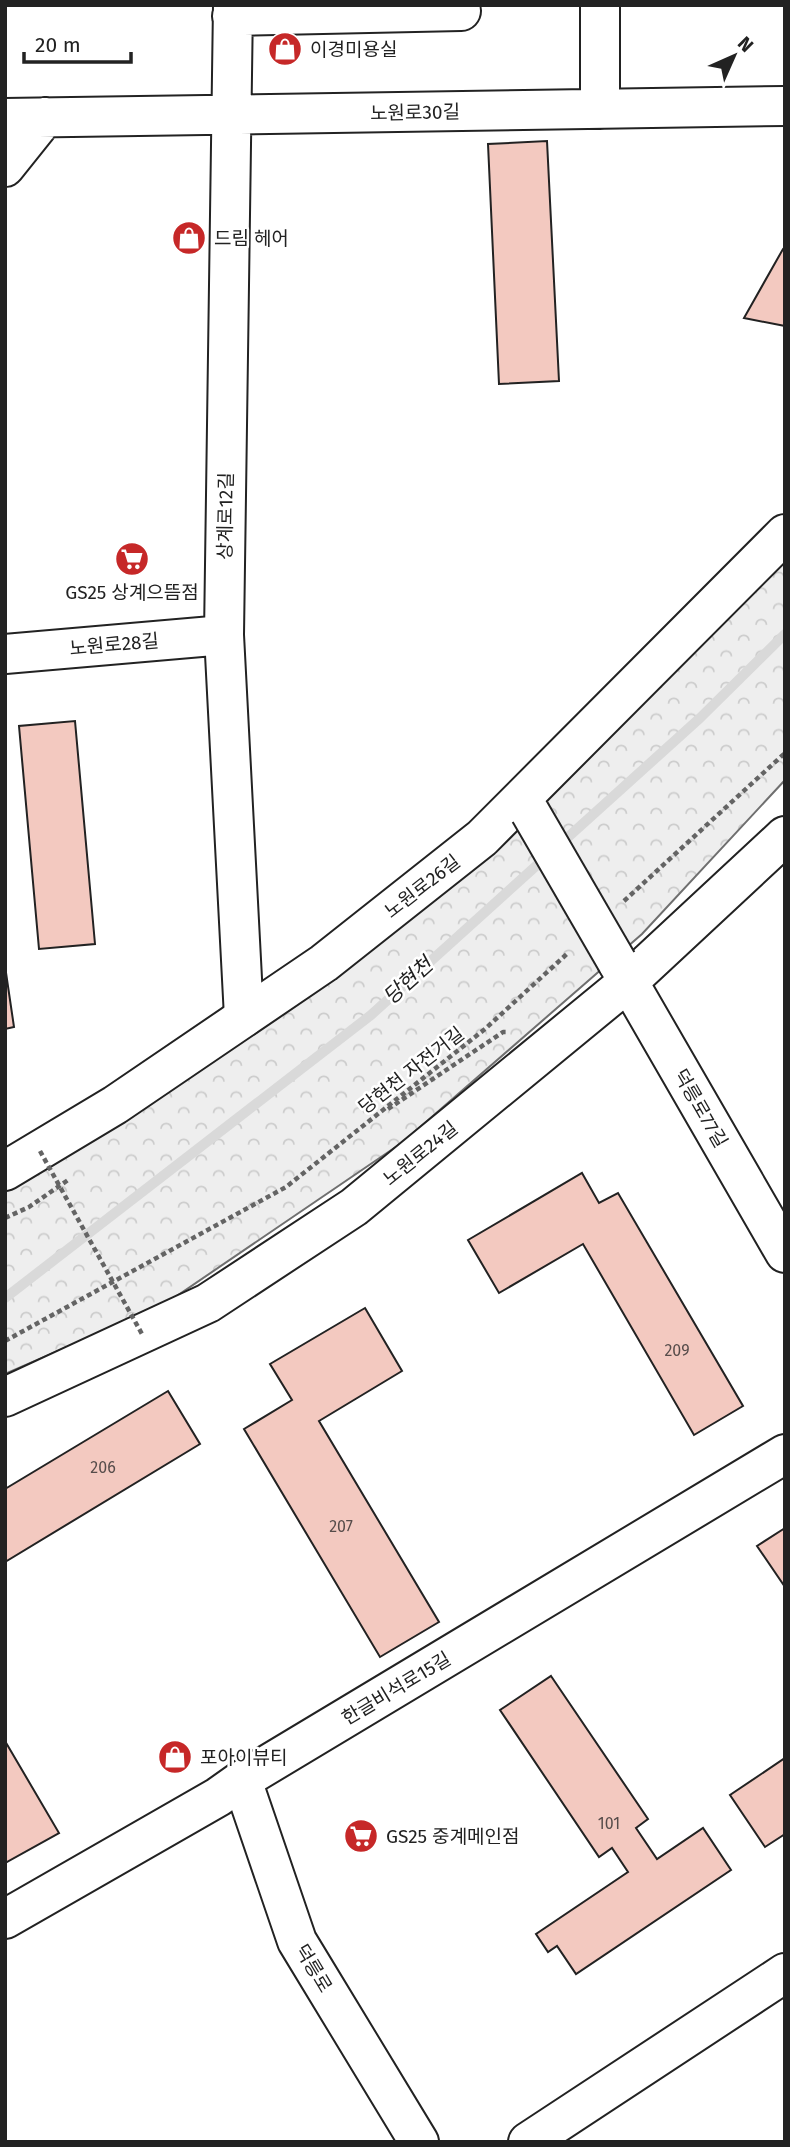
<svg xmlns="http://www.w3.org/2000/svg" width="790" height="2147" viewBox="0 0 790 2147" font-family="'Fira Sans','Noto Sans KR',sans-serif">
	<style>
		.park { fill: url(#park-crowns); stroke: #6f6f6f; stroke-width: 2 }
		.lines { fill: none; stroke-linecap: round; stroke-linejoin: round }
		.stream { stroke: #d9d9d9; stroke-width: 10 }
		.building { fill: #f3c9c0; stroke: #222; stroke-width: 2 }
		.minor-casing { stroke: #222; stroke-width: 42 }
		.major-casing { stroke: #222; stroke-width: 42 }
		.path { stroke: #646464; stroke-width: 4.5; stroke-dasharray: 5 3.5; stroke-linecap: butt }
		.minor { stroke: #fff; stroke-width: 38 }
		.major { stroke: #fff; stroke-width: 38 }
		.minor-bridge-casing { stroke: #222; stroke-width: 42; stroke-linecap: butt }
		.path-bridge { stroke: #646464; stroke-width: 4.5; stroke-dasharray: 5 3.5; stroke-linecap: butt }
		.minor-bridge { stroke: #fff; stroke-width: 38 }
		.labels { text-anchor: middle; stroke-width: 5; stroke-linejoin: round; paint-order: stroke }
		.number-label { font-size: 16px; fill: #564c4a }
		.poi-label { font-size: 19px; fill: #222; stroke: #fff; text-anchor: start }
		.street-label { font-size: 19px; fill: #222; stroke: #fff }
		.water-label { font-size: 21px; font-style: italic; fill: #222; stroke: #fff }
	</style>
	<defs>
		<pattern id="park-crowns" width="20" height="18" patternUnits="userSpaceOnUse" patternTransform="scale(1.75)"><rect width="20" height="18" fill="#eee"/><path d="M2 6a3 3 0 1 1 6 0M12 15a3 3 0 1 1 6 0" fill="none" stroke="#ccc"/></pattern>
	</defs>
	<rect width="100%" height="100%" fill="#fff"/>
	<path class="park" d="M785,552V780L642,934L403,1142L162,1306L5,1374V1190L268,1020Z"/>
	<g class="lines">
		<path class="stream" d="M5,1298L371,1015L700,718L785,634"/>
	</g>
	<path class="building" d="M547,141L559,381L499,384L488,144Z
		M785,247V326L744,318L783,249Z
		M75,721L95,944L39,949L19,726Z
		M5,966L14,1027L5,1029Z
		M582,1173L599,1203L618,1193L743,1406L694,1435L583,1244L499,1293L468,1240Z
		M365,1308L402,1371L319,1421L439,1622L380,1657L244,1429L292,1400L270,1364Z
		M168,1391L200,1444L5,1562V1489Z
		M785,1528V1587L757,1546Z
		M551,1676L648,1819L636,1828L657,1859L703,1828L731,1870L576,1974L557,1946L548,1952L536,1934L628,1872L612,1848L599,1857L500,1710Z
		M5,1741L59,1833L5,1863Z
		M785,1758V1834L765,1847L730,1795Z"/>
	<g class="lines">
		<g class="minor-casing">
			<path id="minor" d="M233,5L224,635L244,1017
				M232,16L461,11
				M600,109V5
				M5,118L785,106
				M5,167L45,117
				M5,654L224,635
				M617,962L785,1253
				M5,1397L208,1303L354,1207L628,982L785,836
				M242,1780L297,1941L419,2142
				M5,1919L218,1797L242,1780L785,1454"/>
		</g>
		<g class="major-casing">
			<path id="major" d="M5,1171L115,1105L324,963L482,838L785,534
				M528,2142L785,1973"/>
		</g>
		<path class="path" d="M624,901L785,753
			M388,1109L503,1032H507
			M5,1218L29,1207L68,1180
			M5,1341L286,1187L485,1029L569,952"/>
		<use href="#minor" class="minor"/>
		<use href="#major" class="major"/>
		<g class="minor-bridge-casing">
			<path id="minor-bridge" d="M530,812L617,962"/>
		</g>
		<path class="path-bridge" d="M40,1151L142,1334"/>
		<use href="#minor-bridge" class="minor-bridge"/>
	</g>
	<defs>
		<g id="shop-disc" transform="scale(1.75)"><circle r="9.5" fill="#c62828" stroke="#fff"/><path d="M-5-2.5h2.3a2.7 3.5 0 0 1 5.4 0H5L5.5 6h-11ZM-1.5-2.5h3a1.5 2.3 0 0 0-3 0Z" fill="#fff"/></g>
		<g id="supermarket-disc" transform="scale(1.75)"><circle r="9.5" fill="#c62828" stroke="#fff"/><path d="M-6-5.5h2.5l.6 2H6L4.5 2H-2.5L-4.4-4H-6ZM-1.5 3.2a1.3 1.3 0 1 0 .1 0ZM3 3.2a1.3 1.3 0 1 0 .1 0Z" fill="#fff"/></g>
	</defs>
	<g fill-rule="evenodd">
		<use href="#shop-disc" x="285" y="49"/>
		<use href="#shop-disc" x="189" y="238"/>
		<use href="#supermarket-disc" x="132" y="559"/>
		<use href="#shop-disc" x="175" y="1757"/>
		<use href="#supermarket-disc" x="361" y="1836"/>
	</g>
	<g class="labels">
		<g class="number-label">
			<text x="677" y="1356">209</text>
			<text x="103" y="1473">206</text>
			<text x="341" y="1532">207</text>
			<text x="609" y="1829">101</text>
		</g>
		<g class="poi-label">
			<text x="310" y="56">이경미용실</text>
			<text x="214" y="245">드림 헤어</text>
			<text x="132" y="599" text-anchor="middle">GS25 상계으뜸점</text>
			<text x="200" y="1764">포아이뷰티</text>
			<text x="386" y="1843">GS25 중계메인점</text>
		</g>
		<g class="street-label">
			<text transform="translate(415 112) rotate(-1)" y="7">노원로30길</text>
			<text transform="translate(225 516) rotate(-89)" y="7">상계로12길</text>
			<text transform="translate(114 644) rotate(-5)" y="7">노원로28길</text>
			<text transform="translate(422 886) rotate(-38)" y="7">노원로26길</text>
			<text transform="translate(411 1070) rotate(-38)" y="7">당현천 자전거길</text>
			<text transform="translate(701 1108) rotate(60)" y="7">덕릉로77길</text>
			<text transform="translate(420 1153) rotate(-39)" y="7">노원로24길</text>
			<text transform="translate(396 1688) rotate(-31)" y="7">한글비석로15길</text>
			<text transform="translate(314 1968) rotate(59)" y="7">덕릉로</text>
		</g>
		<g class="water-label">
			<text transform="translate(408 981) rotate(-42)" y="7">당현천</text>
		</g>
	</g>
	<rect width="790" height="2147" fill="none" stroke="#222222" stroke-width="14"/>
	<g transform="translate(734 56) rotate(45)" stroke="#ffffff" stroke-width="5" paint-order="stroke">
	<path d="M0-5L12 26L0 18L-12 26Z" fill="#222222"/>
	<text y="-10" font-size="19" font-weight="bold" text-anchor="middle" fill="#222222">N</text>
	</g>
	<path d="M24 52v10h107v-10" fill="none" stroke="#222222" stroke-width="3.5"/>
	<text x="35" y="52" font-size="21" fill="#222222" stroke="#ffffff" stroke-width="5" paint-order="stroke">20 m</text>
</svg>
